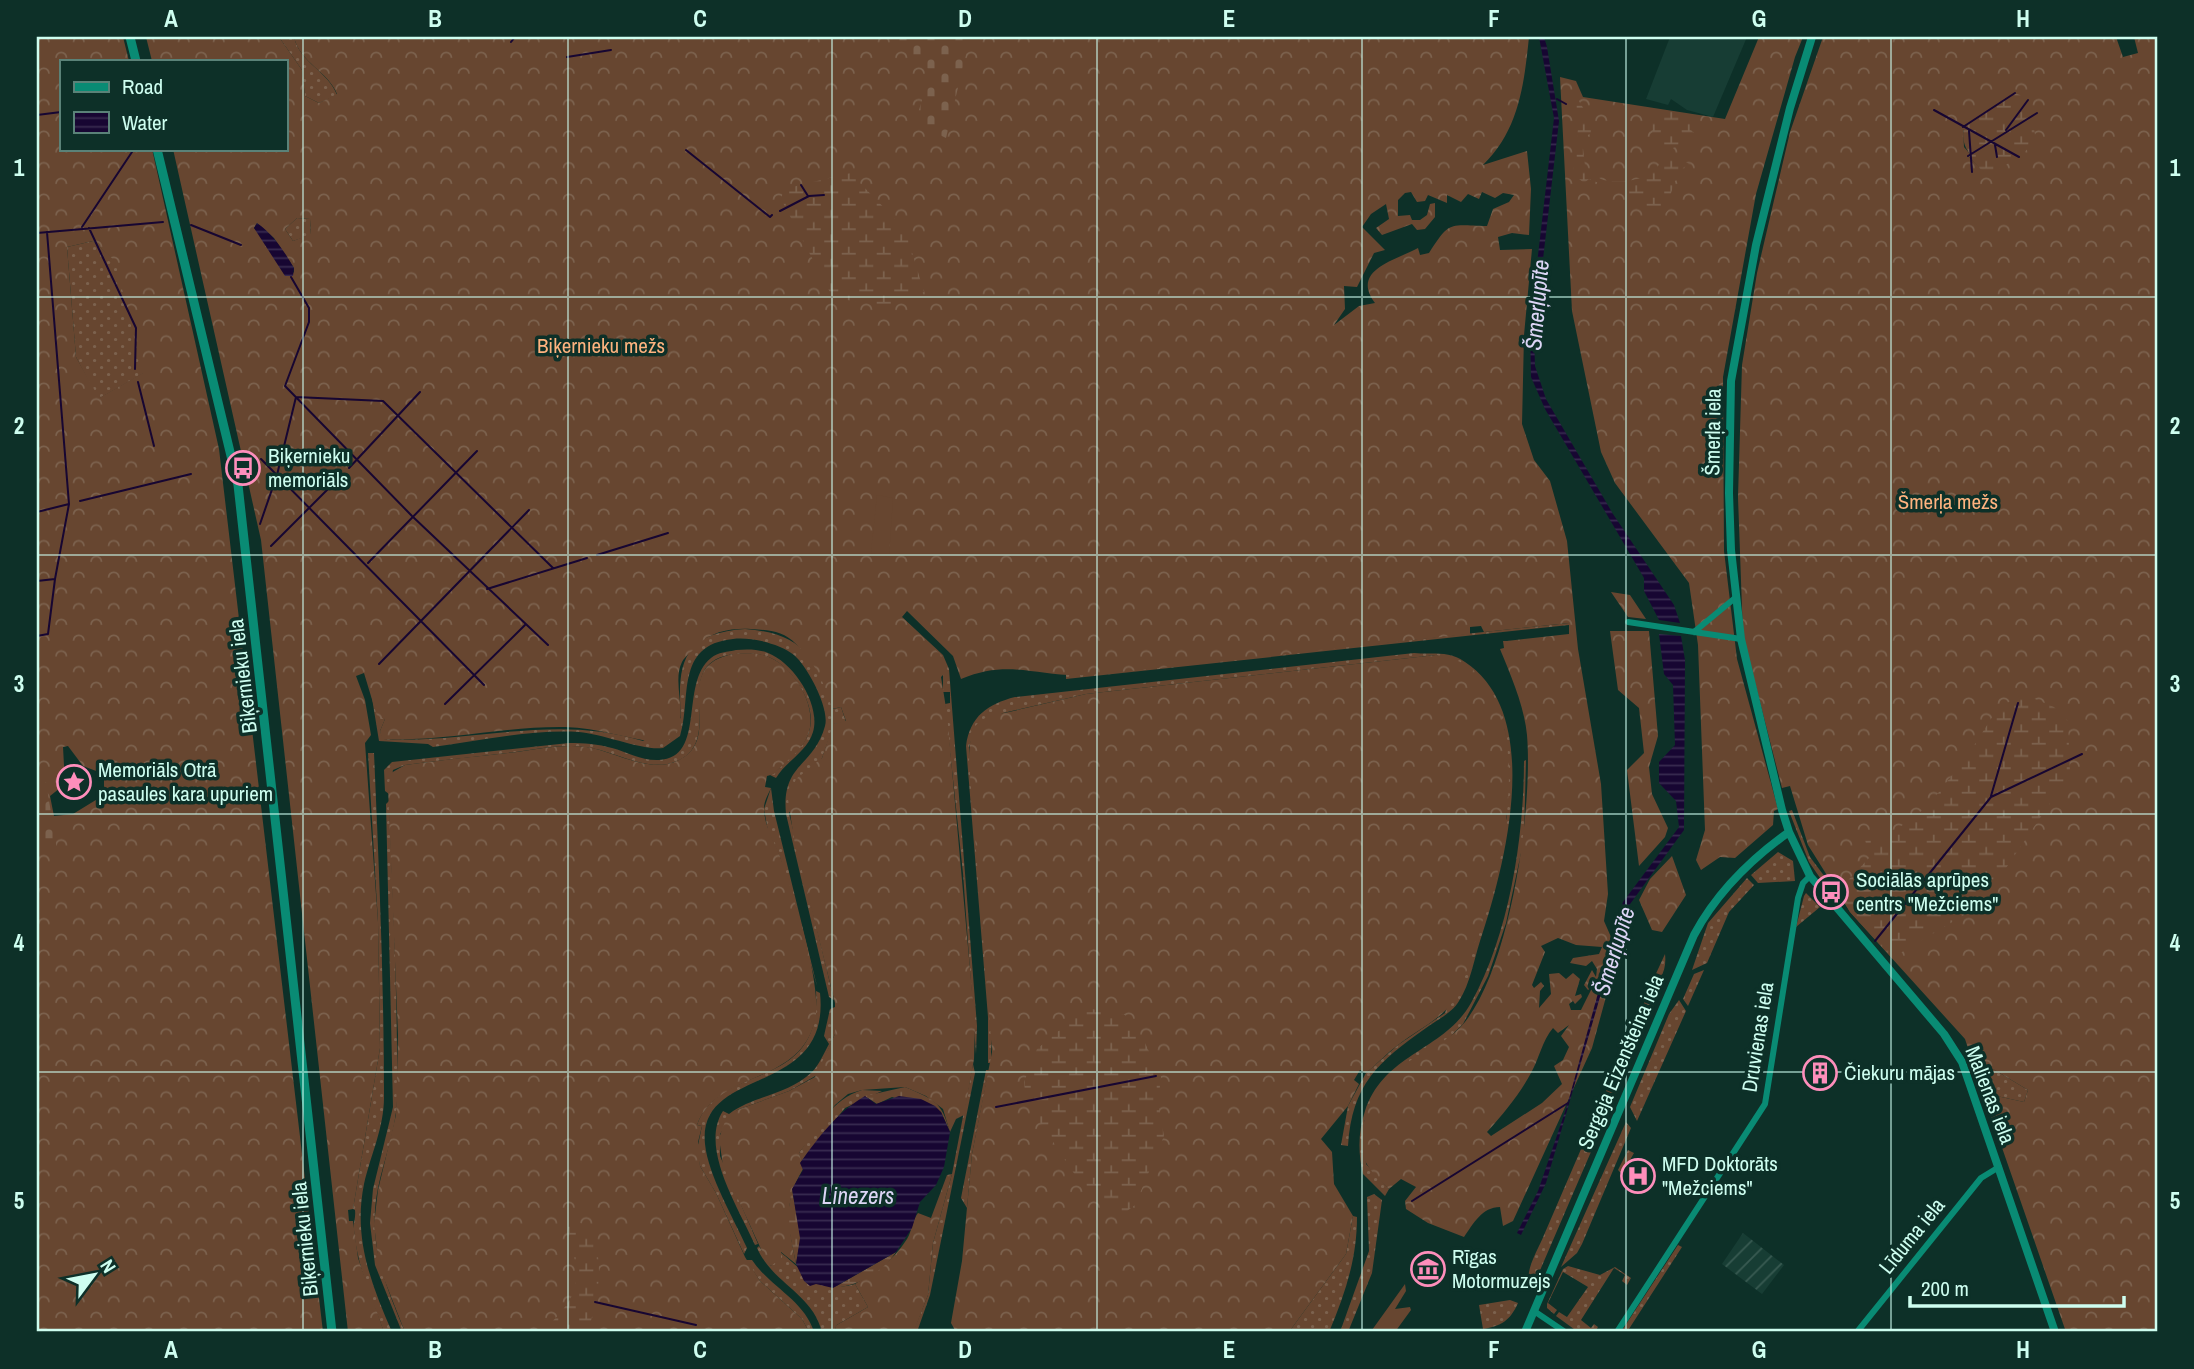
<svg xmlns="http://www.w3.org/2000/svg" width="2194" height="1369" viewBox="0 0 2194 1369" font-family="'Archivo Narrow',sans-serif">
	<style>
		.built { fill: #173d34 }
		.industrial { fill: url(#industrial-furrows) }
		.grass { fill: url(#grass-dots) }
		.forest { fill: url(#forest-crowns); fill-rule: evenodd }
		.wetland { fill: url(#wetland-marsh) }
		.cemetery { fill: url(#cemetery-stones) }
		.park { fill: #674630 }
		.water { fill: url(#water-rules) }
		.lines { fill: none; stroke-linecap: round; stroke-linejoin: round }
		.stream { stroke: #170632; stroke-width: 2 }
		.minor { stroke: #098b74; stroke-width: 6 }
		.tertiary { stroke: #098b74; stroke-width: 8 }
		.secondary { stroke: #098b74; stroke-width: 9 }
		.grid { fill: none; stroke: #cefef0; stroke-width: 2; stroke-opacity: 0.55 }
		.labels { text-anchor: middle; stroke-width: 7; stroke-linejoin: round; paint-order: stroke }
		.park-label { font-size: 21px; fill: #feb37f; stroke: #0d3028 }
		.street-label { font-size: 21px; fill: #cefef0; stroke: #0d3028 }
		.poi-label { font-size: 21px; fill: #cefef0; stroke: #0d3028; text-anchor: start }
		.water-label { font-size: 23px; font-style: italic; fill: #dcd5f5; stroke: #0d3028 }
		.neatline { fill: none; stroke: #cefef0; stroke-width: 2.5 }
		.grid-label { font-size: 23px; text-anchor: middle; font-weight: bold; fill: #cefef0 }
	</style>
	<defs>
		<pattern id="industrial-furrows" width="10" height="10" patternUnits="userSpaceOnUse" patternTransform="scale(1.75)"><rect width="10" height="10" fill="#173d34"/><path d="M-1 1l2-2M0 10L10 0M9 11l2-2" fill="none" stroke="#385a52"/></pattern>
		<pattern id="grass-dots" width="8" height="8" patternUnits="userSpaceOnUse" patternTransform="scale(1.75)"><rect width="8" height="8" fill="#674630"/><path d="M2 2h.1M6 6h.1" fill="none" stroke="#7c624e" stroke-width="1.8" stroke-linecap="round"/></pattern>
		<pattern id="forest-crowns" width="20" height="18" patternUnits="userSpaceOnUse" patternTransform="scale(1.75)"><rect width="20" height="18" fill="#674630"/><path d="M2 6a3 3 0 1 1 6 0M12 15a3 3 0 1 1 6 0" fill="none" stroke="#7c624e"/></pattern>
		<pattern id="wetland-marsh" width="20" height="14" patternUnits="userSpaceOnUse" patternTransform="scale(1.75)"><rect width="20" height="14" fill="#674630"/><path d="M1 5h8M5 5V1M11 12h8M15 12V8" fill="none" stroke="#7c624e"/></pattern>
		<pattern id="cemetery-stones" width="16" height="16" patternUnits="userSpaceOnUse" patternTransform="scale(1.75)"><rect width="16" height="16" fill="#674630"/><path d="M2 7V4a2 2 0 0 1 4 0v3zM10 15v-3a2 2 0 0 1 4 0v3z" fill="#7c624e"/></pattern>
		<pattern id="water-rules" width="6" height="5" patternUnits="userSpaceOnUse" patternTransform="scale(1.75)"><rect width="6" height="5" fill="#170632"/><path d="M0 2.5h6" fill="none" stroke="#382b50"/></pattern>
	</defs>
	<rect width="100%" height="100%" fill="#0d3028"/>
	<path class="built" d="M1670,37H1747L1713,117L1687,110L1671,99L1668,105L1646,99Z"/>
	<path class="industrial" d="M1743,1233L1784,1265L1762,1294L1722,1264Z"/>
	<path class="grass" d="M279,37H294C300,63 328,71 337,95L319,103L305,96L302,70Z
		M297,218L310,219L311,235L293,241L285,229Z
		M93,241L116,261L144,373L98,399L76,357L67,247Z
		M902,617L943,655L949,669L977,1026L976,1054L963,873L945,704L950,703V692H943V674Z
		M1569,623V625L1066,679V673L1090,674Z
		M745,629C801,633 817,657 833,709L841,707L846,722L834,724L822,758L789,813L834,1000L829,997L786,814C781,763 814,767 825,726C830,708 807,666 794,655C779,643 751,637 733,639C674,645 692,699 680,736L663,748C644,751 603,734 579,732C531,729 480,741 433,747L428,744L379,741L370,686L385,719L380,731L383,739C474,744 553,713 643,741L681,718C677,664 682,633 745,629Z
		M736,650C747,649 758,649 768,653C794,663 821,705 813,732C807,752 786,761 776,778L770,775C777,772 783,764 789,758C799,749 807,742 810,728C816,705 793,668 771,658C760,653 747,653 735,654C666,662 728,739 677,761C648,774 614,750 585,747C562,744 538,749 516,752C479,756 442,760 405,765L393,770L389,794L385,791L384,770L392,762L569,743C584,743 598,744 612,748C627,752 642,761 659,760C707,758 679,683 711,658C718,652 728,652 736,650Z
		M1414,653C1432,655 1448,650 1465,662C1545,715 1505,866 1480,941C1474,960 1470,984 1459,1001C1452,1013 1437,1020 1426,1028C1378,1062 1352,1084 1348,1146L1341,1145L1348,1106L1366,1073L1398,1045L1445,1013L1507,817L1505,731L1489,689L1472,671L1436,655L1086,694L1003,713L975,728L969,747L991,1013V1063H988V1017L966,746C970,716 988,704 1015,697Z
		M368,753H374C379,868 384,982 384,1097C384,1128 371,1154 364,1184C353,1238 371,1284 392,1332H384C372,1299 357,1266 354,1230C353,1222 356,1219 355,1210L353,1209L380,1048L378,922Z
		M1526,760L1524,839L1506,923L1488,976L1463,1024L1364,1121L1366,1164L1389,1189L1385,1196L1363,1174C1358,1153 1358,1132 1365,1111C1384,1053 1444,1051 1471,1003C1509,935 1524,838 1524,761Z
		M771,788L774,811L817,986L780,857L768,831L764,809Z
		M389,801C393,901 398,1000 397,1100C396,1130 384,1159 378,1188C367,1241 385,1285 405,1332H402L375,1265L370,1223L373,1189L393,1107L386,804Z
		M1792,810L1810,857L1825,877L1827,888L1809,862L1789,811Z
		M1778,852L1793,861L1795,881L1758,883L1751,875Z
		M1747,878L1754,885L1729,912L1707,963L1692,970L1708,923Z
		M1806,893L1820,907L1796,927L1804,896Z
		M1665,954C1667,971 1660,982 1648,991Z
		M1704,970L1688,1006L1683,999L1694,974Z
		M1654,990L1658,996L1532,1289C1521,1276 1538,1250 1544,1235L1647,996Z
		M816,991L820,993C831,1099 697,1064 705,1144C708,1175 734,1219 747,1248L744,1254L716,1193L700,1166L697,1150L702,1126L697,1125C720,1060 822,1094 816,991Z
		M1679,1000L1686,1011L1637,1121L1630,1107L1669,1014Z
		M835,1007V1034L817,1075L789,1091L737,1110L720,1134V1156L758,1244L755,1245C739,1208 699,1148 723,1111L729,1114C755,1095 788,1095 812,1072C819,1065 824,1053 829,1044L824,1036L830,1009Z
		M973,1064L975,1073L930,1295L917,1332H913L928,1295L933,1243L952,1174Z
		M1993,1069L2028,1090L2024,1102L1983,1093L1978,1078Z
		M986,1070H989L972,1154L967,1208L961,1198Z
		M862,1090L882,1091L845,1108L800,1163L799,1153C816,1129 832,1099 862,1090Z
		M1626,1122L1631,1128L1582,1244L1577,1253L1561,1267Z
		M1628,1150L1634,1153L1622,1174L1618,1170Z
		M1374,1194L1382,1200L1372,1273L1348,1332H1340L1369,1251L1367,1197Z
		M1353,1216L1357,1217C1357,1259 1345,1294 1329,1332H1289L1346,1254Z
		M1678,1245L1682,1247L1627,1332H1621Z
		M759,1246L771,1266L780,1252C805,1271 819,1295 855,1284L868,1307L835,1326L836,1332H822C812,1293 773,1284 757,1248Z
		M746,1260H752C770,1287 804,1300 814,1332H809L802,1319L760,1281Z
		M1568,1266L1600,1275L1615,1267L1631,1278L1627,1285L1622,1281L1625,1275L1614,1268L1581,1320L1591,1328L1594,1324L1598,1327L1595,1332H1578L1556,1316L1559,1312L1567,1317L1588,1287L1563,1272L1548,1303L1557,1310L1554,1314L1547,1308V1304L1563,1269Z
		M1510,1300L1518,1303C1510,1321 1501,1326 1483,1329L1479,1305Z"/>
	<path class="forest" d="M37,37H123L129,61H61V149H152L219,449L323,1332H37ZM93,241L115,261L143,373L99,398L76,357L67,247ZM68,746L83,766L104,774V795L73,814L54,816L50,796L65,784L63,747Z
		M146,37H279L302,70L305,96L319,103L337,94C328,71 300,63 294,37H1529C1524,85 1519,130 1483,165L1527,151L1531,189L1529,235L1512,233L1498,237L1500,250L1532,249L1524,335L1522,424L1534,460L1550,481L1567,541L1578,649L1601,784L1608,894L1604,921L1618,953L1592,1048L1513,1221L1503,1226L1500,1207C1482,1207 1473,1224 1464,1237L1428,1223L1406,1209L1405,1201L1416,1187L1401,1179L1389,1189C1382,1182 1373,1174 1368,1166C1356,1148 1364,1111 1374,1094C1394,1059 1441,1052 1465,1022C1511,964 1533,808 1527,735C1524,705 1511,676 1500,649L1504,648L1503,641H1507L1569,634V623L1484,632L1481,626L1470,627V634C1343,647 1215,664 1087,675C1039,678 1011,658 961,679L953,656L907,611L902,617L942,656L947,671L941,677L947,714L975,1025L974,1059L964,1115L956,1119L950,1132L943,1109L926,1096L905,1087L862,1090L848,1094L835,1105L799,1153L803,1169C782,1204 789,1226 796,1264L781,1252V1258L771,1266L766,1260L723,1166L719,1138L726,1119L737,1110L789,1091L815,1077L835,1034V1003L794,839L788,799L796,779L822,758L833,724L846,721L841,707L832,709C825,684 815,662 796,644C784,631 768,630 751,629C732,628 711,631 697,646C693,651 685,656 682,662C669,687 698,733 661,743C629,739 598,728 565,727C504,726 444,742 382,739L380,731L385,719L377,716L364,673L356,676L365,700L371,735L365,743L378,922L380,1048L353,1209L348,1210L349,1221H353L358,1258L384,1332H348L261,540L173,149H285V61H152ZM1411,192L1417,202L1425,201L1428,195L1447,203V195L1461,202L1468,194L1479,199L1482,192L1495,198L1503,193L1514,195L1509,202L1493,209L1487,226C1449,225 1450,220 1429,253L1420,255L1418,248C1396,260 1350,270 1375,303L1359,306L1334,325L1345,309L1344,286L1357,287L1374,253L1385,250L1362,227L1371,214L1386,204L1389,219L1376,228L1382,235L1412,224L1417,230L1425,229L1435,217V203L1430,204L1427,215L1420,220H1412L1410,215L1398,216V200L1405,193ZM297,218L310,219L311,234L293,241L285,229ZM257,223L274,238L294,268V273L254,228ZM1558,938L1576,945L1602,947L1599,954L1573,958L1570,963L1586,966L1592,961L1597,969L1596,977L1592,970L1584,985L1588,990L1593,986L1581,1010H1571L1569,1004L1573,1001L1575,1004L1582,997L1581,994L1575,996L1580,979L1573,973L1566,979L1559,973L1549,974L1551,994L1539,1008L1540,991L1544,986L1541,982L1534,988L1532,985L1545,952L1541,946ZM1569,1025L1561,1036L1569,1047L1563,1060L1554,1066L1562,1084L1542,1103L1491,1136L1487,1132C1504,1113 1519,1095 1531,1073C1539,1059 1542,1041 1553,1028L1558,1033Z
		M1759,37H1803L1795,57L1756,194L1723,377L1724,551L1737,659L1778,809L1774,811L1773,825L1735,858L1720,857L1701,870L1696,860L1705,830L1698,645L1689,583L1615,483L1601,452L1572,311L1560,77L1576,81L1583,97L1725,119Z
		M1823,37H2116L2123,57L2138,53L2134,37H2157V1332H2066L1983,1093L2024,1102L2028,1090L1993,1069L1978,1078L1965,1039L1850,912L1808,845L1790,786L1782,788L1743,636L1738,497L1742,365L1757,273L1790,132ZM1963,129L1987,175L1968,156L1970,154L1964,147Z
		M1611,592L1630,595L1646,619L1628,617Z
		M1610,631H1649L1658,736L1649,767L1652,794L1668,828L1665,837L1639,866L1627,770L1644,753L1639,708L1618,690Z
		M733,654C745,653 759,652 771,658C796,669 820,711 807,737C801,752 784,762 774,774L767,776L765,787L771,788C768,795 764,801 764,808C764,827 775,842 781,859C793,895 823,985 815,1020C800,1086 717,1070 697,1125L702,1126L698,1142L700,1166L716,1193L745,1257L760,1281L802,1319L809,1332H405L379,1266L374,1224L378,1190L396,1115L398,1035L388,788L391,773L405,765C442,760 480,756 517,752C539,749 563,744 586,747C615,751 650,775 679,760C727,737 666,667 733,654Z
		M1436,655C1531,667 1511,811 1497,876C1492,898 1482,921 1475,942C1470,959 1466,978 1458,993C1446,1018 1419,1028 1398,1045C1387,1053 1377,1064 1366,1073L1360,1070L1354,1080L1359,1084L1348,1106L1321,1139L1332,1152L1334,1184L1353,1216L1346,1254L1289,1332H956L951,1323L962,1261L972,1154L992,1052L969,762C970,725 973,718 1009,712L1086,694Z
		M1672,856L1686,895L1662,932L1652,930L1639,900L1650,879Z
		M952,1174L933,1243L928,1295L914,1331L836,1332L835,1326L868,1307L855,1284C876,1272 893,1261 907,1239C912,1231 912,1221 918,1213L931,1218L947,1175Z"/>
	<path class="wetland" d="M2005,90L2020,95L2032,116L2036,141L2019,157L1987,176L1968,156L1970,154C1960,142 1963,129 1966,114Z
		M1577,98L1587,114L1588,124L1593,131L1582,140L1585,166C1591,170 1599,179 1603,180C1624,184 1657,180 1662,157L1648,121L1661,115L1662,110L1676,112L1682,122L1696,125L1691,131L1698,135C1688,151 1685,142 1673,148L1676,156L1689,164L1680,170L1669,172L1670,175H1678V179L1675,181L1670,196L1674,203L1662,217L1640,204L1638,199L1589,179L1584,183L1573,174L1579,120L1566,104Z
		M850,173L905,229L924,292L890,306L833,298L781,199L784,189Z
		M2023,694L2054,707L2068,721L2070,774L2004,871L1964,915L1892,958L1850,912L1838,891L1869,858L1865,839L1896,830L1928,806L1968,755L1998,708Z
		M1086,1008L1125,1015L1145,1043L1161,1077L1158,1103L1164,1136L1135,1205L1118,1218L1087,1193L1026,1101L1024,1082L1037,1049Z
		M905,1087C934,1100 941,1100 950,1132L941,1112L892,1097L877,1104L865,1096Z
		M792,1189L801,1238L796,1264L787,1219Z
		M576,1222L587,1225C607,1259 598,1295 588,1332H550V1324C587,1287 577,1275 568,1227Z
		M896,1252C882,1273 858,1286 833,1288Z"/>
	<path class="cemetery" d="M898,37H970L946,138L915,123L931,71L897,46Z
		M46,782L57,850L37,848V783Z"/>
	<path class="park" d="M877,495L893,498L889,557L871,553Z
		M1405,1284L1406,1291L1395,1309L1410,1307L1411,1310L1395,1332H1375L1372,1330Z"/>
	<path class="water" d="M1539,37H1544L1547,47L1559,121L1534,337L1535,366L1546,399L1613,514L1674,605L1680,623L1659,620L1644,591V578L1545,409L1531,377L1530,324L1554,118Z
		M257,223C274,235 284,251 294,268L293,276H285L254,228Z
		M1659,634L1681,636L1685,660L1684,830L1625,911L1546,1183L1521,1235L1517,1233L1538,1191L1567,1106L1623,902L1679,827L1676,801L1659,783V762L1675,745L1673,685L1664,674Z
		M865,1096L876,1104L899,1096L921,1099L935,1106L941,1112L950,1132L944,1167L936,1185L920,1202L912,1228L896,1252L833,1288L816,1284L810,1286L804,1281L796,1264L800,1238L792,1189L803,1170L800,1163C819,1137 836,1113 865,1096Z"/>
	<g class="lines">
		<path class="stream" d="M511,42L515,37
			M567,57L611,50
			M1557,99L1566,104
			M1934,110L2019,157
			M37,115L61,112
			M1963,127L2015,93
			M2006,130L2028,100
			M1969,131L1972,172
			M1995,145L1997,157
			M686,150L770,217L772,215
			M1968,156L2037,113
			M801,185L808,196
			M780,211L809,196L824,195
			M191,225L241,245
			M82,227L132,152
			M89,228L136,328L135,369
			M47,232L69,504L55,579
			M37,233L163,222
			M291,277L309,308V322L285,386L412,516L548,645
			M138,382L154,446
			M261,459L484,685
			M349,468L420,392
			M80,501L191,474
			M37,512L69,504
			M260,524L277,475L296,397L383,401L553,568
			M271,546L337,480
			M597,555L668,533
			M368,563L477,451
			M37,581L55,579L48,634L37,636
			M487,589L587,558
			M379,664L529,510
			M445,704L525,625
			M1991,796L2018,703
			M1875,941L1991,797L2082,754
			M996,1107L1156,1076
			M1412,1201L1568,1103
			M595,1302L696,1325"/>
		<path class="minor" d="M1628,622L1741,639
			M1694,632L1735,598
			M1534,1311L1565,1332
			M1617,1332L1765,1104L1798,898L1803,883L1810,876
			M1857,1332L1981,1178L1999,1167"/>
		<path class="tertiary" d="M1812,37L1790,108L1756,245L1731,381L1729,493L1731,550L1741,639L1782,810L1789,832L1810,876L1944,1034L1962,1062L2055,1332
			M1525,1332L1694,935C1716,894 1751,859 1789,832"/>
		<path class="secondary" d="M130,37L136,61
			M157,149L238,485L332,1332"/>
	</g>
	<path class="grid" d="M303,37V1332M568,37V1332M832,37V1332M1097,37V1332M1362,37V1332M1626,37V1332M1891,37V1332M37,297H2157M37,555H2157M37,814H2157M37,1072H2157"/>
	<defs>
		<g id="bus-ring" transform="scale(1.75)"><circle r="9.5" fill="#0d3028" stroke="#fe8ebb" stroke-width="1.5"/><path d="M-5-6H5V4H4V6H2V4H-2V6H-4V4H-5ZM-3.5-4V0h7V-4ZM-3.5 1.2v1.5H-2V1.2ZM2 1.2v1.5H3.5V1.2Z" fill="#fe8ebb"/></g>
		<g id="sight-ring" transform="scale(1.75)"><circle r="9.5" fill="#0d3028" stroke="#fe8ebb" stroke-width="1.5"/><path d="M0-6L1.8-2.2L6-1.7L2.9 1.2L3.7 5.4L0 3.3L-3.7 5.4L-2.9 1.2L-6-1.7L-1.8-2.2Z" fill="#fe8ebb"/></g>
		<g id="building-ring" transform="scale(1.75)"><circle r="9.5" fill="#0d3028" stroke="#fe8ebb" stroke-width="1.5"/><path d="M-4-6H4V6H1V3H-1V6H-4ZM-2.5-4.3h1.7v1.8h-1.7ZM.8-4.3h1.7v1.8H.8ZM-2.5-1h1.7V.8h-1.7ZM.8-1h1.7V.8H.8Z" fill="#fe8ebb"/></g>
		<g id="hospital-ring" transform="scale(1.75)"><circle r="9.5" fill="#0d3028" stroke="#fe8ebb" stroke-width="1.5"/><path d="M-5-5h3v3.5h4V-5h3V5h-3V1.5h-4V5h-3Z" fill="#fe8ebb"/></g>
		<g id="museum-ring" transform="scale(1.75)"><circle r="9.5" fill="#0d3028" stroke="#fe8ebb" stroke-width="1.5"/><path d="M0-6L6-3V-2H-6V-3ZM-5-1h2V3h-2ZM-1-1h2V3h-2ZM3-1h2V3H3ZM-6 4H6V6H-6Z" fill="#fe8ebb"/></g>
	</defs>
	<g fill-rule="evenodd">
		<use href="#bus-ring" x="243" y="468"/>
		<use href="#sight-ring" x="74" y="782"/>
		<use href="#bus-ring" x="1831" y="892"/>
		<use href="#building-ring" x="1820" y="1073"/>
		<use href="#hospital-ring" x="1638" y="1176"/>
		<use href="#museum-ring" x="1428" y="1269"/>
	</g>
	<g class="labels">
		<g class="park-label">
			<text x="601" y="353">Biķernieku mežs</text>
			<text x="1948" y="509">Šmerļa mežs</text>
		</g>
		<g class="street-label">
			<text transform="translate(1713 432) rotate(-89)" y="7">Šmerļa iela</text>
			<text transform="translate(243 676) rotate(-97)" y="7">Biķernieku iela</text>
			<text transform="translate(1758 1037) rotate(-81)" y="7">Druvienas iela</text>
			<text transform="translate(1621 1062) rotate(-67)" y="7">Sergeja Eizenšteina iela</text>
			<text transform="translate(1990 1095) rotate(69)" y="7">Malienas iela</text>
			<text transform="translate(1912 1236) rotate(-51)" y="7">Līduma iela</text>
			<text transform="translate(305 1239) rotate(-96)" y="7">Biķernieku iela</text>
		</g>
		<g class="poi-label">
			<text x="268" y="463">Biķernieku<tspan x="268" dy="24">memoriāls</tspan></text>
			<text x="98" y="777">Memoriāls Otrā<tspan x="98" dy="24">pasaules kara upuriem</tspan></text>
			<text x="1856" y="887">Sociālās aprūpes<tspan x="1856" dy="24">centrs "Mežciems"</tspan></text>
			<text x="1844" y="1080">Čiekuru mājas</text>
			<text x="1662" y="1171">MFD Doktorāts<tspan x="1662" dy="24">"Mežciems"</tspan></text>
			<text x="1452" y="1264">Rīgas<tspan x="1452" dy="24">Motormuzejs</tspan></text>
		</g>
		<g class="water-label">
			<text transform="translate(1537 305) rotate(-85)" y="8">Šmerļupīte</text>
			<text transform="translate(1614 951) rotate(-73)" y="8">Šmerļupīte</text>
			<text x="858" y="1204">Linezers</text>
		</g>
	</g>
	<rect width="2194" height="1369" fill="none" stroke="#0d3028" stroke-width="77"/>
	<rect x="60" y="60" width="228" height="91" fill="#0d3028" stroke="#5a8278" stroke-width="2"/>
	<rect x="74" y="82" width="35" height="10" fill="#098b74" stroke="#5a8278" stroke-width="2"/>
	<text x="122" y="94" font-size="21" fill="#cefef0">Road</text>
	<rect x="74" y="112" width="35" height="21" fill="url(#water-rules)" stroke="#5a8278" stroke-width="2"/>
	<text x="122" y="130" font-size="21" fill="#cefef0">Water</text>
	<g transform="translate(94 1275) rotate(58)" stroke="#0d3028" stroke-width="5" paint-order="stroke">
	<path d="M0-5L12 26L0 18L-12 26Z" fill="#cefef0"/>
	<text y="-10" font-size="19" font-weight="bold" text-anchor="middle" fill="#cefef0">N</text>
	</g>
	<path d="M1910 1296v10h214v-10" fill="none" stroke="#cefef0" stroke-width="3.5"/>
	<text x="1921" y="1296" font-size="21" fill="#cefef0" stroke="#0d3028" stroke-width="5" paint-order="stroke">200 m</text>
	<rect x="38" y="38" width="2118" height="1292" class="neatline"/>
	<g class="grid-label">
		<text x="171" y="27">A</text>
		<text x="435" y="27">B</text>
		<text x="700" y="27">C</text>
		<text x="965" y="27">D</text>
		<text x="1229" y="27">E</text>
		<text x="1494" y="27">F</text>
		<text x="1759" y="27">G</text>
		<text x="2023" y="27">H</text>
		<text x="19" y="176">1</text>
		<text x="2175" y="176">1</text>
		<text x="19" y="434">2</text>
		<text x="2175" y="434">2</text>
		<text x="19" y="692">3</text>
		<text x="2175" y="692">3</text>
		<text x="19" y="951">4</text>
		<text x="2175" y="951">4</text>
		<text x="19" y="1209">5</text>
		<text x="2175" y="1209">5</text>
		<text x="171" y="1358">A</text>
		<text x="435" y="1358">B</text>
		<text x="700" y="1358">C</text>
		<text x="965" y="1358">D</text>
		<text x="1229" y="1358">E</text>
		<text x="1494" y="1358">F</text>
		<text x="1759" y="1358">G</text>
		<text x="2023" y="1358">H</text>
	</g>
</svg>
